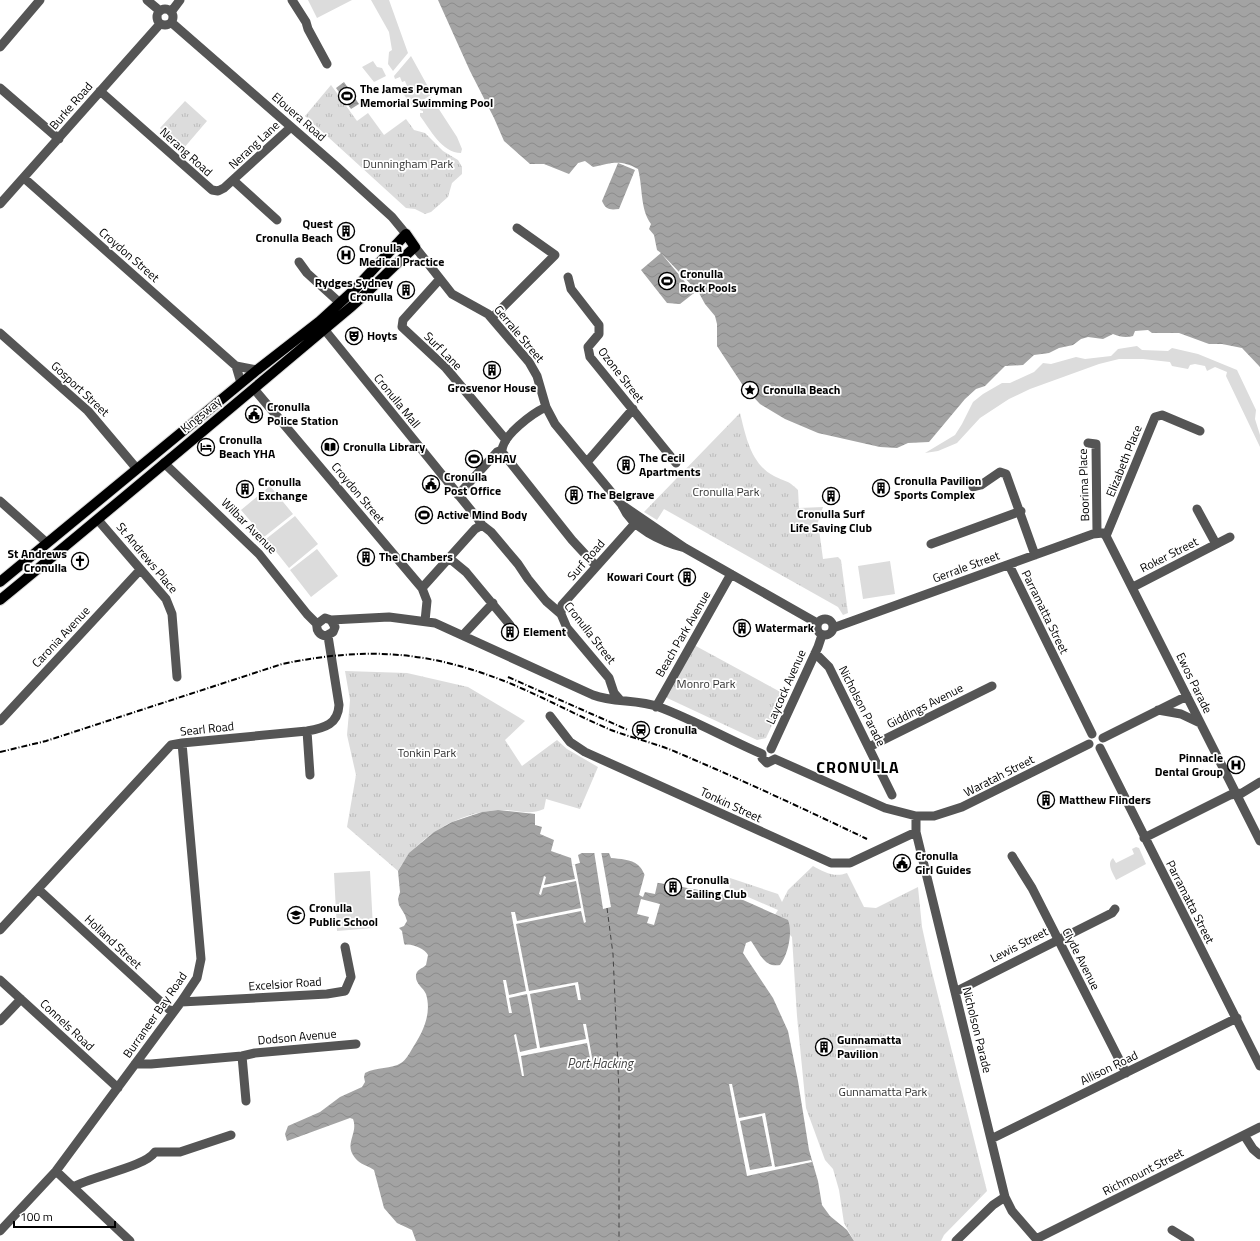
<svg xmlns="http://www.w3.org/2000/svg" width="1260" height="1241" viewBox="0 0 1260 1241" font-family="'Titillium Web',sans-serif">
	<style>
		.grass { fill: #dcdcdc }
		.park { fill: url(#park-tufts) }
		.water { fill: url(#water-waves) }
		.pier { fill: #fff; fill-rule: evenodd }
		.lines { fill: none; stroke-linecap: round; stroke-linejoin: round }
		.ferry { stroke: #444; stroke-width: 1; stroke-dasharray: 5 4; stroke-linecap: butt }
		.major-casing { stroke: #dbdbdb; stroke-width: 12 }
		.minor { stroke: #555; stroke-width: 9 }
		.major { stroke: #000; stroke-width: 10 }
		.rail { stroke: #000; stroke-width: 2; stroke-dasharray: 6 2 1 2; stroke-linecap: butt }
		.labels { text-anchor: middle; stroke-width: 3.5; stroke-linejoin: round; paint-order: stroke }
		.poi-label { font-size: 12px; font-weight: bold; fill: #000; stroke: #fff; text-anchor: start }
		.street-label { font-size: 12px; fill: #000; stroke: #fff }
		.park-label { font-size: 12px; fill: #333; stroke: #fff }
		.water-label { font-size: 13px; font-style: italic; fill: #444; stroke: #fff }
		.district-label { font-size: 16px; font-weight: bold; letter-spacing: 1px; fill: #000; stroke: #fff }
	</style>
	<defs>
		<pattern id="park-tufts" width="24" height="20" patternUnits="userSpaceOnUse"><rect width="24" height="20" fill="#dcdcdc"/><path d="M3 7l-1-3M5 7V3M7 7l1-3M15 17l-1-3M17 17v-4M19 17l1-3" fill="none" stroke="#bbb"/></pattern>
		<pattern id="water-waves" width="16" height="10" patternUnits="userSpaceOnUse"><rect width="16" height="10" fill="#a3a3a3"/><path d="M0 5q4-4 8 0t8 0" fill="none" stroke="#8b8b8b"/></pattern>
	</defs>
	<rect width="100%" height="100%" fill="#fff"/>
	<path class="grass" d="M308,0H352L317,18Z
		M371,0H389L408,53L393,71L388,64L389,52L392,50L389,32Z
		M411,56L432,94L413,107L399,88L402,89L407,86L405,81L402,82L400,77L395,79L394,76Z
		M373,61L377,67L382,68L386,76L374,82L362,67Z
		M431,97L457,137L462,149L461,153C442,153 430,129 420,116V113H423V111L420,110V105Z
		M1137,346L1142,350L1168,351L1172,348L1198,354L1237,370L1256,410L1255,419L1260,435V447L1226,376L1227,372L1215,367L1207,371L1205,366L1195,364L1190,365L1188,369L1172,366L1170,362L1143,359H1119L1099,364L1030,389L1009,399L980,418L957,443L938,451L925,453L955,435L962,424L973,402L983,394L1002,383H1010L1034,372L1043,363L1051,364L1076,357L1085,359L1111,356L1118,349Z
		M270,486L293,514L264,537L241,510Z
		M295,516L318,544L289,568L266,539Z
		M317,549L338,576L311,597L290,570Z
		M890,561L895,594L863,599L858,566Z
		M1136,847L1139,848L1146,864L1116,880C1113,873 1106,864 1113,858L1116,863L1134,854L1132,849Z
		M370,871L373,928L337,931L334,873Z"/>
	<path class="park" d="M331,85L357,121L368,113L384,135L406,119L414,130L425,133L443,151L458,160L462,167V174L452,183L448,197L431,212L425,214L415,209L406,208L305,116Z
		M185,101L207,121L183,149L160,128Z
		M740,413C746,437 751,464 774,476C785,482 787,479 798,490L799,508L823,507L818,522L823,559L838,557L841,560L848,613L843,615L838,607L664,509L657,520L644,512Z
		M694,645L786,695L766,738L757,740L665,697Z
		M345,671L407,673L468,687L525,721L505,740L522,766L557,740L567,749L598,767L580,809L546,799L544,809C528,816 516,809 499,810C459,812 417,836 398,871L347,827L356,775L347,735L350,700Z
		M813,866C824,872 834,878 847,873L864,907L876,908L918,887L922,927L931,968L987,1191L944,1235L941,1241H854L844,1223L839,1190L833,1169L825,1160L806,1108L797,1016L792,937L773,918L778,910L730,889L727,877L778,894L782,902L788,890Z"/>
	<path class="water" d="M438,0H1260V367L1242,348L1222,344H1209L1179,333H1152L1148,330L1135,331L1133,336C1126,338 1120,337 1113,334L1103,339L1088,337L1081,339L1073,345L1059,348L1049,353L1034,355L1023,365L1005,366L985,386L976,389L965,399L929,442L908,443L897,448L880,447L818,433L785,419L760,404L744,387L717,346V324L715,316L705,304L699,293L661,253L694,293L680,304L667,303L641,270L661,253L657,250L654,235L649,229L651,224C640,209 643,188 638,169C620,159 612,163 593,167L585,161L578,163L569,174L544,164H530L504,141L494,118L470,71Z
		M344,82L359,104L351,109L336,88Z
		M618,163L635,170L619,209C610,210 606,210 602,201Z
		M498,810L535,814V825L542,827L540,834L554,840L551,851L571,858L572,865L580,863L578,855L582,853H609L611,858C620,859 631,859 638,865C645,871 642,876 653,882L734,896L788,920C793,932 788,955 780,965C764,968 759,952 751,941L746,943L743,953L773,998L788,1031L798,1081L809,1150L818,1181L822,1205L830,1216L847,1230L854,1241H416L412,1230L397,1223L384,1208L374,1170C369,1166 362,1165 358,1161C341,1145 359,1135 353,1119L350,1118L287,1141L285,1134L288,1126L320,1112L340,1097L362,1087L365,1082L364,1077L365,1073C376,1067 392,1069 401,1063C406,1060 409,1054 412,1049C423,1032 432,1014 426,994C423,987 415,984 416,975C417,969 422,969 426,965L428,955C425,949 411,943 405,945L404,943L402,931L399,928L404,926L407,921L405,915L399,905L398,899L400,892L398,871L409,853L434,832L452,822L482,812Z"/>
	<path class="pier" d="M594,851H601L611,907L603,909Z
		M575,864L586,922L584,923L581,911L516,924L529,991L578,982L581,1000H578L575,985L530,994L540,1048L586,1039L583,1024H586L593,1063H591L587,1043L521,1056L524,1076H522L514,1035L516,1034L520,1052L537,1048L527,994L509,998L512,1013H509L503,980H506L509,995L526,991L511,912H515L517,921L581,908L576,881L543,888L541,895L539,894L544,876L546,877L544,885L575,879L572,865Z
		M645,873L648,878L658,881L655,894L645,892L643,897L639,895Z
		M641,899L660,904L654,925L647,923L649,917L637,914Z
		M729,1084H732L739,1118L765,1113L775,1167L811,1160L812,1162L747,1176ZM762,1116L772,1166L750,1170L740,1121Z"/>
	<g class="lines">
		<path class="ferry" d="M607,908L613,954L619,1092V1241"/>
		<g class="major-casing">
			<path id="major" d="M0,582L257,370L320,321L354,290L406,234L415,247C393,266 373,288 351,307C234,405 118,503 0,600"/>
		</g>
		<path class="minor" d="M147,0L160,11
			M292,0L306,22L308,29L327,64
			M157 17a8 8 0 1 1 16 0a8 8 0 1 1-16 0Z
			M171,12L180,0
			M172,23L337,167L392,217L406,234
			M0,47L40,0
			M0,88L59,139
			M100,91L212,190L218,191L224,188L291,127
			M24,178L236,366L257,370
			M233,180L277,220
			M0,204L160,24
			M415,247L452,294L488,314L529,362L537,376L546,407L555,424L622,505C631,528 662,542 685,548
			M299,262L307,273L340,303
			M568,277L571,289L599,325V334L588,347L590,357L676,463
			M439,280L403,320L402,327L446,368L506,440
			M492,318L555,255L517,228
			M324,329L478,519L482,525
			M0,333L88,411L137,469
			M236,366L241,383
			M254,389L422,588L427,601L425,621
			M546,407C533,413 501,436 502,452L572,540L596,566
			M1088,443L1096,444L1097,533
			M587,462L633,409
			M164,463L259,554L307,614L317,624
			M973,487L981,485L1000,472L1006,474L1035,555
			M458,495L497,452L502,450
			M0,501L47,543
			M622,505L685,548L817,623
			M1197,509L1216,544
			M98,520L166,599L172,614L177,677
			M482,525L491,532L518,564L528,579L546,601L561,614L567,628L609,678L614,693L620,700
			M1106,536L1260,841
			M1106,536L1155,417L1162,415L1200,431
			M931,544L1021,511
			M449,558L466,572L510,625
			M1009,565L1092,734
			M1133,587L1230,537
			M422,588L475,529L482,525
			M561,614L562,605L638,520
			M817 627a8 8 0 1 1 16 0a8 8 0 1 1-16 0Z
			M331,620L335,627L333,632L326,636C319,635 316,630 317,624L325,618L331,620L389,617L435,623L593,695C614,703 637,699 659,707C694,720 727,739 762,754
			M833,628L1093,534L1103,533L1106,536
			M463,635L493,603
			M815,653L829,667L892,795
			M656,707L731,574
			M1158,710L1181,714L1200,723
			M550,716L570,742L585,752L831,863H850L916,832
			M0,721L140,570
			M307,731L310,775
			M1103,738L1187,696
			M869,747L992,686
			M1100,748L1260,1066
			M771,749L818,647L822,635
			M762,754V758L767,763L775,759
			M775,759L885,808L916,816H934L962,807L1089,744
			M916,816V832L1005,1197L1012,1211L1038,1241
			M1144,838L1230,795L1242,793L1260,782
			M1012,856L1032,888L1126,1073
			M38,889L173,1013
			M0,930L171,745L182,743L307,731C325,728 338,724 339,705L328,636
			M0,980L118,1088
			M955,992L1112,913L1115,909
			M181,1002L327,994L345,991L351,977L345,947
			M0,1021L21,999
			M242,1056L246,1101
			M135,1064H151L242,1056L255,1053L356,1044
			M1244,1135L1253,1149L1260,1155
			M991,1139L1237,1018
			M56,1171L130,1241
			M73,1187C92,1176 145,1167 155,1152H180L231,1135
			M1172,1230L1190,1241
			M0,1231L56,1171L181,1002L197,978L201,959L182,743
			M1036,1239L1260,1127
			M956,1241L993,1205L1005,1197"/>
		<use href="#major" class="major"/>
		<path class="rail" d="M508,677L628,730
			M0,752L46,741L282,664C369,646 432,651 514,685C547,699 578,716 611,730C632,738 655,743 676,752C740,779 804,809 867,839"/>
	</g>
	<defs>
		<g id="stadium-ring" transform="scale(0.9)"><circle r="9.5" fill="#fff" stroke="#000" stroke-width="1.5"/><path d="M0-5a6.5 5 0 1 0 0 10a6.5 5 0 1 0 0-10ZM-3.5-1.8h7v3.6h-7Z" fill="#000"/></g>
		<g id="building-ring" transform="scale(0.9)"><circle r="9.5" fill="#fff" stroke="#000" stroke-width="1.5"/><path d="M-4-6H4V6H1V3H-1V6H-4ZM-2.5-4.3h1.7v1.8h-1.7ZM.8-4.3h1.7v1.8H.8ZM-2.5-1h1.7V.8h-1.7ZM.8-1h1.7V.8H.8Z" fill="#000"/></g>
		<g id="hospital-ring" transform="scale(0.9)"><circle r="9.5" fill="#fff" stroke="#000" stroke-width="1.5"/><path d="M-5-5h3v3.5h4V-5h3V5h-3V1.5h-4V5h-3Z" fill="#000"/></g>
		<g id="theatre-ring" transform="scale(0.9)"><circle r="9.5" fill="#fff" stroke="#000" stroke-width="1.5"/><path d="M-5-5.5Q0-4 5-5.5V0Q5 5 0 6Q-5 5-5 0ZM-3.3-2.5H-1v1.5H-3.3ZM1-2.5H3.3v1.5H1ZM-2.8 1Q0 5.5 2.8 1Z" fill="#000"/></g>
		<g id="sight-ring" transform="scale(0.9)"><circle r="9.5" fill="#fff" stroke="#000" stroke-width="1.5"/><path d="M0-6L1.8-2.2L6-1.7L2.9 1.2L3.7 5.4L0 3.3L-3.7 5.4L-2.9 1.2L-6-1.7L-1.8-2.2Z" fill="#000"/></g>
		<g id="civic-ring" transform="scale(0.9)"><circle r="9.5" fill="#fff" stroke="#000" stroke-width="1.5"/><path d="M-.6-6.5H3V-4.5H.6V-3L4-1V1h2V6H-6V1h2V-1L-.6-3ZM-1.2 2.5V6h2.4V2.5Z" fill="#000"/></g>
		<g id="hotel-ring" transform="scale(0.9)"><circle r="9.5" fill="#fff" stroke="#000" stroke-width="1.5"/><path d="M-6-4.5h1.5V1H6V5H4.5V3h-9V5H-6ZM-4 0a1.8 1.8 0 1 1 3.6 0ZM.5 0V-2.5h3Q6-2.5 6 0Z" fill="#000"/></g>
		<g id="library-ring" transform="scale(0.9)"><circle r="9.5" fill="#fff" stroke="#000" stroke-width="1.5"/><path d="M-6-4Q-3-5.5-.7-3.5V5Q-3 3-6 4ZM6-4Q3-5.5 .7-3.5V5Q3 3 6 4Z" fill="#000"/></g>
		<g id="church-ring" transform="scale(0.9)"><circle r="9.5" fill="#fff" stroke="#000" stroke-width="1.5"/><path d="M-1.2-6h2.4v3.5h3.3v2.4h-3.3V6h-2.4V-.1h-3.3v-2.4h3.3Z" fill="#000"/></g>
		<g id="station-ring" transform="scale(0.9)"><circle r="9.5" fill="#fff" stroke="#000" stroke-width="1.5"/><path d="M-3-6H3Q5-6 5-4V2Q5 4 3 4L4.5 6H3L1.5 4h-3L-3 6H-4.5L-3 4Q-5 4-5 2V-4Q-5-6-3-6ZM-3.5-4v3h7v-3ZM-3.5 1v1.5H-2V1ZM2 1v1.5H3.5V1Z" fill="#000"/></g>
		<g id="school-ring" transform="scale(0.9)"><circle r="9.5" fill="#fff" stroke="#000" stroke-width="1.5"/><path d="M0-5L7-2L0 1L-7-2ZM-4 1L0 2.5L4 1V4Q0 6-4 4Z" fill="#000"/></g>
	</defs>
	<g fill-rule="evenodd">
		<use href="#stadium-ring" x="347" y="96"/>
		<use href="#building-ring" x="346" y="231"/>
		<use href="#hospital-ring" x="346" y="255"/>
		<use href="#stadium-ring" x="667" y="281"/>
		<use href="#building-ring" x="406" y="290"/>
		<use href="#theatre-ring" x="354" y="336"/>
		<use href="#building-ring" x="492" y="370"/>
		<use href="#sight-ring" x="750" y="390"/>
		<use href="#civic-ring" x="254" y="414"/>
		<use href="#hotel-ring" x="206" y="447"/>
		<use href="#library-ring" x="330" y="447"/>
		<use href="#stadium-ring" x="474" y="459"/>
		<use href="#building-ring" x="626" y="465"/>
		<use href="#civic-ring" x="431" y="484"/>
		<use href="#building-ring" x="881" y="488"/>
		<use href="#building-ring" x="245" y="489"/>
		<use href="#building-ring" x="574" y="495"/>
		<use href="#building-ring" x="831" y="496"/>
		<use href="#stadium-ring" x="424" y="515"/>
		<use href="#building-ring" x="366" y="557"/>
		<use href="#church-ring" x="80" y="561"/>
		<use href="#building-ring" x="687" y="577"/>
		<use href="#building-ring" x="742" y="628"/>
		<use href="#building-ring" x="510" y="632"/>
		<use href="#station-ring" x="641" y="730"/>
		<use href="#hospital-ring" x="1236" y="765"/>
		<use href="#building-ring" x="1046" y="800"/>
		<use href="#civic-ring" x="902" y="863"/>
		<use href="#building-ring" x="673" y="887"/>
		<use href="#school-ring" x="296" y="915"/>
		<use href="#building-ring" x="824" y="1047"/>
	</g>
	<g class="labels">
		<g class="poi-label">
			<text x="360" y="93">The James Peryman<tspan x="360" dy="14">Memorial Swimming Pool</tspan></text>
			<text x="333" y="228" text-anchor="end">Quest<tspan x="333" dy="14">Cronulla Beach</tspan></text>
			<text x="359" y="252">Cronulla<tspan x="359" dy="14">Medical Practice</tspan></text>
			<text x="680" y="278">Cronulla<tspan x="680" dy="14">Rock Pools</tspan></text>
			<text x="393" y="287" text-anchor="end">Rydges Sydney<tspan x="393" dy="14">Cronulla</tspan></text>
			<text x="367" y="340">Hoyts</text>
			<text x="492" y="392" text-anchor="middle">Grosvenor House</text>
			<text x="763" y="394">Cronulla Beach</text>
			<text x="267" y="411">Cronulla<tspan x="267" dy="14">Police Station</tspan></text>
			<text x="219" y="444">Cronulla<tspan x="219" dy="14">Beach YHA</tspan></text>
			<text x="343" y="451">Cronulla Library</text>
			<text x="639" y="462">The Cecil<tspan x="639" dy="14">Apartments</tspan></text>
			<text x="487" y="463">BHAV</text>
			<text x="444" y="481">Cronulla<tspan x="444" dy="14">Post Office</tspan></text>
			<text x="894" y="485">Cronulla Pavilion<tspan x="894" dy="14">Sports Complex</tspan></text>
			<text x="258" y="486">Cronulla<tspan x="258" dy="14">Exchange</tspan></text>
			<text x="587" y="499">The Belgrave</text>
			<text x="831" y="518" text-anchor="middle">Cronulla Surf<tspan x="831" dy="14">Life Saving Club</tspan></text>
			<text x="437" y="519">Active Mind Body</text>
			<text x="67" y="558" text-anchor="end">St Andrews<tspan x="67" dy="14">Cronulla</tspan></text>
			<text x="379" y="561">The Chambers</text>
			<text x="674" y="581" text-anchor="end">Kowari Court</text>
			<text x="755" y="632">Watermark</text>
			<text x="523" y="636">Element</text>
			<text x="654" y="734">Cronulla</text>
			<text x="1223" y="762" text-anchor="end">Pinnacle<tspan x="1223" dy="14">Dental Group</tspan></text>
			<text x="1059" y="804">Matthew Flinders</text>
			<text x="915" y="860">Cronulla<tspan x="915" dy="14">Girl Guides</tspan></text>
			<text x="686" y="884">Cronulla<tspan x="686" dy="14">Sailing Club</tspan></text>
			<text x="309" y="912">Cronulla<tspan x="309" dy="14">Public School</tspan></text>
			<text x="837" y="1044">Gunnamatta<tspan x="837" dy="14">Pavilion</tspan></text>
		</g>
		<g class="street-label">
			<text transform="translate(71 106) rotate(-49)" y="4">Burke Road</text>
			<text transform="translate(299 117) rotate(41)" y="4">Elouera Road</text>
			<text transform="translate(254 145) rotate(-43)" y="4">Nerang Lane</text>
			<text transform="translate(186 152) rotate(42)" y="4">Nerang Road</text>
			<text transform="translate(129 255) rotate(41)" y="4">Croydon Street</text>
			<text transform="translate(519 334) rotate(50)" y="4">Gerrale Street</text>
			<text transform="translate(443 351) rotate(45)" y="4">Surf Lane</text>
			<text transform="translate(621 375) rotate(52)" y="4">Ozone Street</text>
			<text transform="translate(80 389) rotate(43)" y="4">Gosport Street</text>
			<text transform="translate(397 401) rotate(51)" y="4">Cronulla Mall</text>
			<text transform="translate(201 415) rotate(-39)" y="4">Kingsway</text>
			<text transform="translate(1124 461) rotate(-68)" y="4">Elizabeth Place</text>
			<text transform="translate(1084 485) rotate(-92)" y="4">Boorima Place</text>
			<text transform="translate(358 493) rotate(50)" y="4">Croydon Street</text>
			<text transform="translate(249 526) rotate(45)" y="4">Wilbar Avenue</text>
			<text transform="translate(1169 555) rotate(-27)" y="4">Roker Street</text>
			<text transform="translate(147 558) rotate(50)" y="4">St Andrews Place</text>
			<text transform="translate(586 560) rotate(-49)" y="4">Surf Road</text>
			<text transform="translate(966 567) rotate(-20)" y="4">Gerrale Street</text>
			<text transform="translate(1045 612) rotate(64)" y="4">Parramatta Street</text>
			<text transform="translate(590 633) rotate(52)" y="4">Cronulla Street</text>
			<text transform="translate(683 634) rotate(-60)" y="4">Beach Park Avenue</text>
			<text transform="translate(61 637) rotate(-47)" y="4">Caronia Avenue</text>
			<text transform="translate(1194 683) rotate(64)" y="4">Ewos Parade</text>
			<text transform="translate(786 687) rotate(-66)" y="4">Laycock Avenue</text>
			<text transform="translate(862 706) rotate(63)" y="4">Nicholson Parade</text>
			<text transform="translate(925 706) rotate(-27)" y="4">Giddings Avenue</text>
			<text transform="translate(207 729) rotate(-6)" y="4">Searl Road</text>
			<text transform="translate(999 776) rotate(-27)" y="4">Waratah Street</text>
			<text transform="translate(731 805) rotate(25)" y="4">Tonkin Street</text>
			<text transform="translate(1190 902) rotate(63)" y="4">Parramatta Street</text>
			<text transform="translate(113 942) rotate(43)" y="4">Holland Street</text>
			<text transform="translate(1019 945) rotate(-27)" y="4">Lewis Street</text>
			<text transform="translate(1081 959) rotate(63)" y="4">Clyde Avenue</text>
			<text transform="translate(285 984) rotate(-4)" y="4">Excelsior Road</text>
			<text transform="translate(155 1015) rotate(-55)" y="4">Burraneer Bay Road</text>
			<text transform="translate(67 1025) rotate(43)" y="4">Connels Road</text>
			<text transform="translate(977 1030) rotate(76)" y="4">Nicholson Parade</text>
			<text transform="translate(297 1037) rotate(-5)" y="4">Dodson Avenue</text>
			<text transform="translate(1109 1068) rotate(-26)" y="4">Allison Road</text>
			<text transform="translate(1143 1172) rotate(-27)" y="4">Richmount Street</text>
		</g>
		<g class="park-label">
			<text x="408" y="168">Dunningham Park</text>
			<text x="726" y="496">Cronulla Park</text>
			<text x="706" y="688">Monro Park</text>
			<text x="427" y="757">Tonkin Park</text>
			<text x="883" y="1096">Gunnamatta Park</text>
		</g>
		<g class="water-label">
			<text x="600" y="1068">Port Hacking</text>
		</g>
		<g class="district-label">
			<text x="858" y="773">CRONULLA</text>
		</g>
	</g>
	<path d="M14 1221v6h101v-6" fill="none" stroke="#000000" stroke-width="2"/>
	<text x="20" y="1221" font-size="12" fill="#000000" stroke="#ffffff" stroke-width="3" paint-order="stroke">100 m</text>
</svg>
